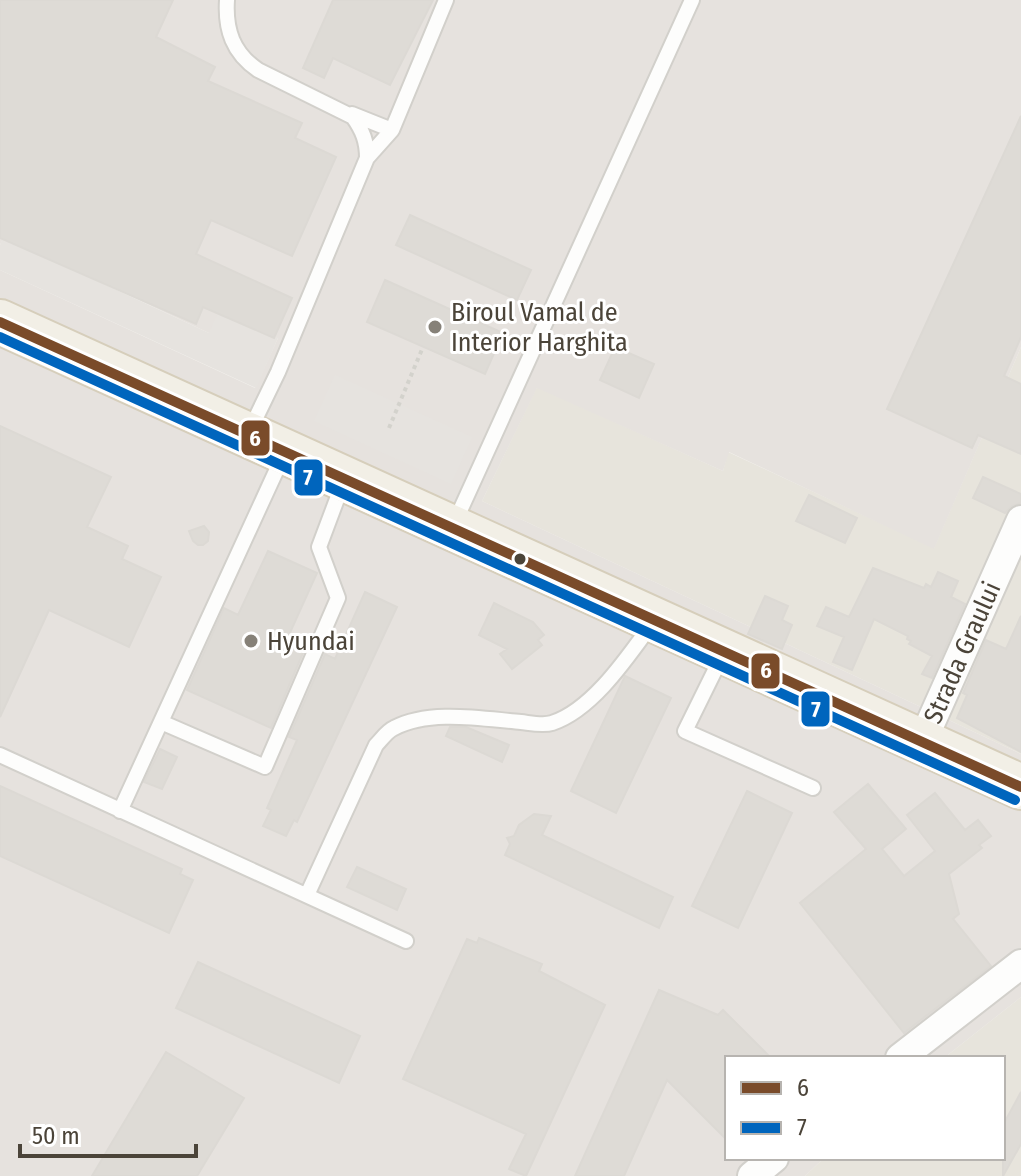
<svg xmlns="http://www.w3.org/2000/svg" width="1021" height="1176" viewBox="0 0 1021 1176" font-family="'Fira Sans Condensed',sans-serif">
	<style>
		.residential { fill: #e7e4dc }
		.industrial { fill: #e6e2de }
		.parking { fill: #e6e3df }
		.building { fill: #dedbd6; stroke: #dcd9d4; stroke-width: 2 }
		.lines { fill: none; stroke-linecap: round; stroke-linejoin: round }
		.service-casing { stroke: #d2d0cb; stroke-width: 18 }
		.minor-casing { stroke: #d2d0cb; stroke-width: 32 }
		.primary-casing { stroke: #d6cebb; stroke-width: 48 }
		.path { stroke: #d3d2cc; stroke-width: 4; stroke-dasharray: 4 4; stroke-linecap: butt }
		.service { stroke: #fdfdfc; stroke-width: 14 }
		.minor { stroke: #fdfdfc; stroke-width: 28 }
		.primary { stroke: #f2efe6; stroke-width: 44 }
		.bus-1-casing { stroke: #fff; stroke-width: 16 }
		.bus-2-casing { stroke: #fff; stroke-width: 16 }
		.bus-1 { stroke: #7a4b2a; stroke-width: 10 }
		.bus-2 { stroke: #0065bd; stroke-width: 10 }
		.poi-dot { fill: #868178; stroke: #fff; stroke-width: 3 }
		.bus-dot { fill: #4b4439; stroke: #fff; stroke-width: 3 }
		.labels { text-anchor: middle; stroke-width: 6; stroke-linejoin: round; paint-order: stroke }
		.poi-label { font-size: 26px; fill: #4b4439; stroke: #fff; text-anchor: start }
		.street-label { font-size: 26px; fill: #4b4439; stroke: #fff }
		.line-badge { stroke: #fff; stroke-width: 3 }
		.badge-label { font-size: 22px; text-anchor: middle; font-weight: bold; fill: #fff }
	</style>
	<rect width="100%" height="100%" fill="#f4f2ee"/>
	<path class="residential" d="M1021,347V754L482,501L537,387L723,471L728,452L934,548Z
		M1021,997V1176H805L824,1158H1003V1058H944Z"/>
	<path class="industrial" d="M0,0H1021V347L934,549L729,452L723,471L537,388L482,501L1021,754V997L944,1058H727V1158H824L805,1176H0V270L255,388L278,338L209,333L4,237L0,245Z"/>
	<path class="parking" d="M3,237L209,333L219,311L278,338L256,388L0,270V245Z
		M335,375L472,437L451,484L314,421Z"/>
	<path class="building" d="M0,0H173L156,37L215,67L208,81L302,123L295,138L336,157L292,256L211,220L196,254L292,298L274,338L203,307L196,324L0,238Z
		M333,0H433L390,85L333,58L324,78L303,68Z
		M1021,116V337L1004,376L1021,384V454L978,435L972,448L887,409Z
		M410,215L531,270L517,300L396,245Z
		M385,280L503,333L485,374L367,322Z
		M615,347L654,364L639,398L600,380Z
		M0,426L111,477L87,527L128,546L122,559L161,577L129,647L49,610L0,717Z
		M983,477L1021,494V503L1012,506L1005,513L973,498Z
		M809,495L857,518L845,543L796,521Z
		M204,526L209,532L208,541L203,545H198L193,541L189,531Z
		M268,551L317,573L288,637L306,646L271,728L187,690L224,608L238,615Z
		M873,568L924,588L926,584L931,587L938,572L958,581L951,597L965,604L932,678L922,674L932,656L909,644L911,641L907,639L908,636L874,619L852,670L833,662L844,637L817,626L826,607L849,617Z
		M365,592L397,607L297,822L294,820L286,836L263,826L271,810L267,808L297,740L289,737L325,654L335,659Z
		M765,596L788,606L782,620L792,625L782,649L748,634Z
		M494,603L533,622L544,635L538,640L542,645L512,669L500,654L507,649L479,635Z
		M1021,616V752L957,718L967,695L963,693L986,640L1006,649Z
		M625,676L671,698L616,813L571,791Z
		M450,727H466L509,745L502,762L446,736Z
		M160,749L177,757L162,789L144,782Z
		M868,784L906,829L882,849L904,876L935,851L907,815L935,793L965,830L978,820L991,836L979,845L982,848L949,874L959,914L953,919L991,966L904,1033L800,903L866,849L834,812Z
		M0,786L182,869L180,874L193,880L169,933L0,856Z
		M747,791L792,813L738,928L692,906Z
		M534,814L551,816L542,835L673,897L659,928L505,855L510,844L507,838L514,836L519,825Z
		M357,867L406,889L397,910L347,887Z
		M479,938L542,964L539,971L605,1005L526,1176L509,1169L526,1134L403,1079L467,939L477,943Z
		M198,962L360,1036L339,1083L176,1008Z
		M659,990L718,1015L723,1010L771,1058H727V1140L667,1080L624,1176H575Z
		M166,1052L244,1098L197,1176H92Z
		M1021,1092V1144L1003,1176V1125Z"/>
	<g class="lines">
		<g class="service-casing">
			<path id="service" d="M227,0C225,30 233,53 258,70L353,117C363,131 367,142 367,158L278,372L249,432
				M352,114L392,130L446,0
				M367,158L392,130
				M454,524L692,0
				M722,656L685,731L813,788
				M161,722L265,767L338,598L319,547L343,483
				M0,755L406,941
				M120,811L283,456
				M307,895L376,745C381,740 387,731 394,728C430,709 483,719 521,722C530,723 543,726 552,723C592,710 627,658 651,625"/>
		</g>
		<g class="minor-casing">
			<g id="minor">
				<path id="s1" d="M922,742L1021,520"/>
				<path d="M900,1058L1021,964"/>
				<path d="M752,1176L774,1158"/>
			</g>
		</g>
		<g class="primary-casing">
			<path id="primary" d="M0,322L1021,787"/>
		</g>
		<path class="path" d="M389,428L423,347"/>
		<use href="#service" class="service"/>
		<use href="#minor" class="minor"/>
		<use href="#primary" class="primary"/>
		<g class="bus-1-casing">
			<path id="bus-1" d="M0,322L1021,787"/>
		</g>
		<g class="bus-2-casing">
			<path id="bus-2" d="M0,337L1015,800"/>
		</g>
		<use href="#bus-1" class="bus-1"/>
		<use href="#bus-2" class="bus-2"/>
	</g>
	<g class="poi-dot">
		<circle cx="435" cy="327" r="8"/>
		<circle cx="251" cy="641" r="8"/>
	</g>
	<circle class="bus-dot" cx="520" cy="559" r="7"/>
	<g class="labels">
		<g class="poi-label">
			<text x="451" y="321">Biroul Vamal de<tspan x="451" dy="30">Interior Harghita</tspan></text>
			<text x="267" y="650">Hyundai</text>
		</g>
		<g class="street-label">
			<text dy="9" stroke="none"><textPath href="#s1" startOffset="98">Strada Graului</textPath></text>
		</g>
	</g>
	<g class="line-badge">
		<rect x="240" y="419" width="31" height="38" rx="8" fill="#7a4b2a"/>
		<rect x="293" y="458" width="31" height="39" rx="8" fill="#0065bd"/>
		<rect x="750" y="652" width="31" height="38" rx="8" fill="#7a4b2a"/>
		<rect x="800" y="690" width="31" height="38" rx="8" fill="#0065bd"/>
	</g>
	<g class="badge-label">
		<text x="255" y="446">6</text>
		<text x="308" y="485">7</text>
		<text x="766" y="678">6</text>
		<text x="816" y="717">7</text>
	</g>
	<rect x="725" y="1056" width="280" height="104" fill="#ffffff" stroke="#b7b4b0" stroke-width="2"/>
	<rect x="741" y="1082" width="40" height="12" fill="#7a4b2a" stroke="#b7b4b0" stroke-width="2"/>
	<text x="797" y="1096" font-size="24" fill="#4b4439">6</text>
	<rect x="741" y="1122" width="40" height="12" fill="#0065bd" stroke="#b7b4b0" stroke-width="2"/>
	<text x="797" y="1136" font-size="24" fill="#4b4439">7</text>
	<path d="M20 1144v12h176v-12" fill="none" stroke="#4b4439" stroke-width="4"/>
	<text x="32" y="1144" font-size="24" fill="#4b4439" stroke="#ffffff" stroke-width="6" paint-order="stroke">50 m</text>
</svg>
